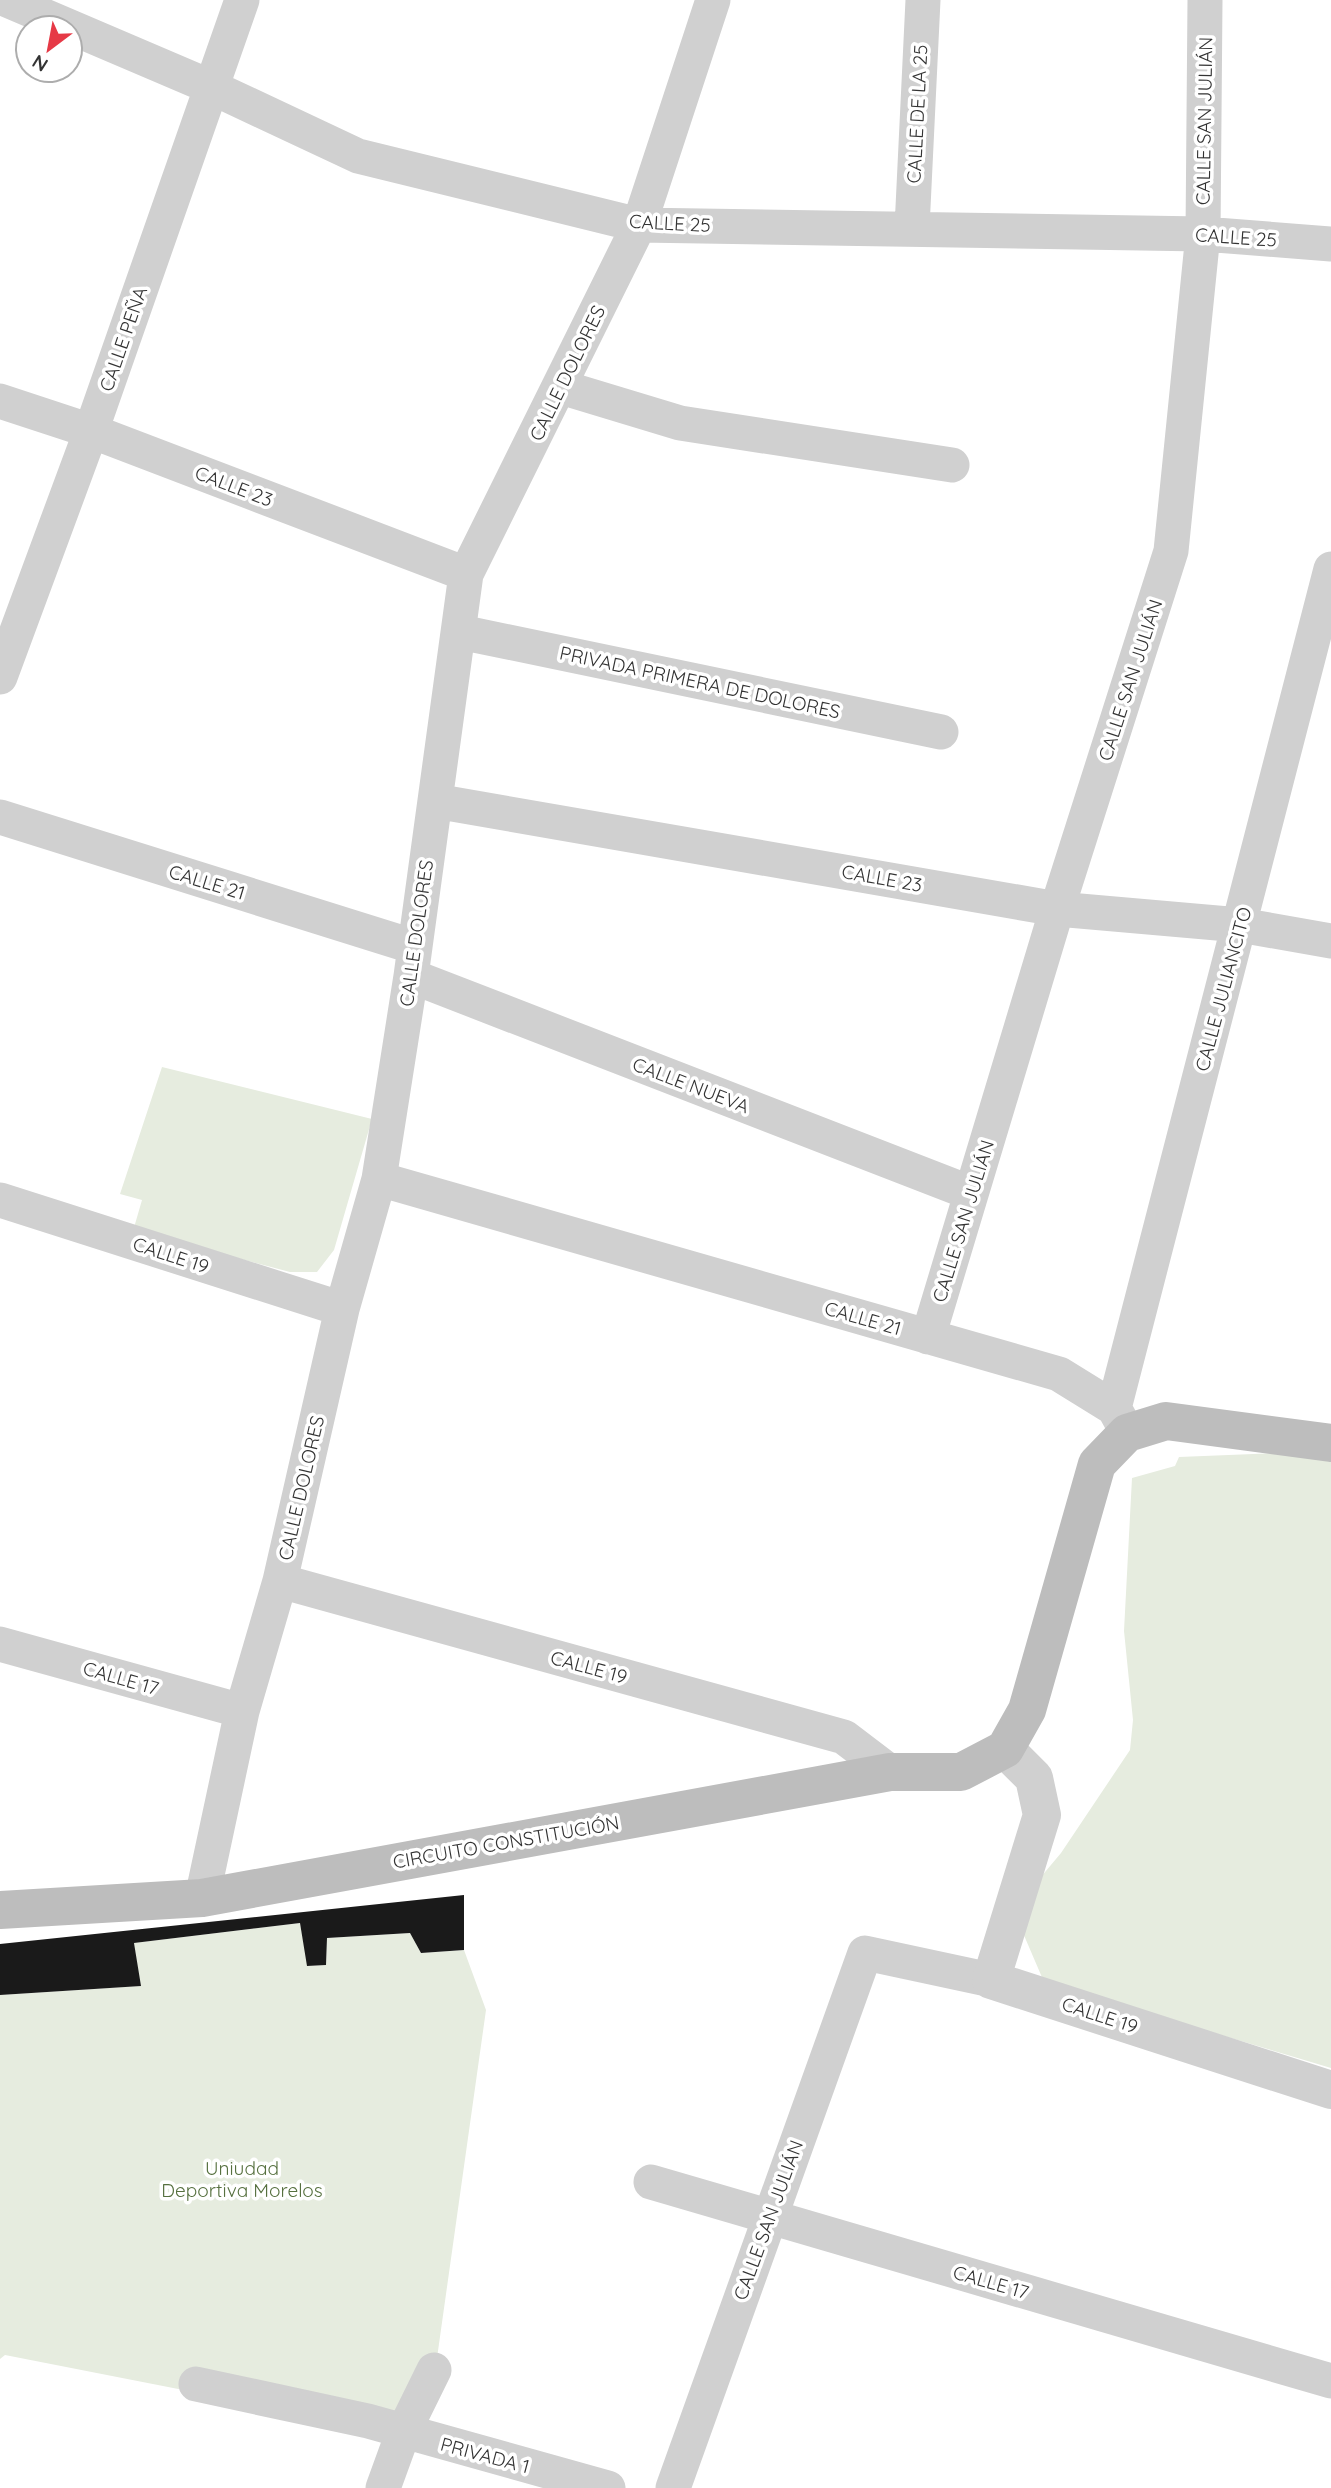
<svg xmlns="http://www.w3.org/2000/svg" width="1331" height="2488" viewBox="0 0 1331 2488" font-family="Quicksand,sans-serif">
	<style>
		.green { fill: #e6ecdf }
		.building { fill: #1a1a1a }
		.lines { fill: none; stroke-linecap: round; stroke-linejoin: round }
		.minor { stroke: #d0d0d0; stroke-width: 35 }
		.tertiary { stroke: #d0d0d0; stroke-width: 38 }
		.secondary { stroke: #bdbdbd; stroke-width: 38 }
		.labels { text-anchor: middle; stroke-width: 7; stroke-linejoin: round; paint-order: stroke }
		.street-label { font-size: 19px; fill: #333; stroke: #fff }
		.park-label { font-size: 19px; fill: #56703f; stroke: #fff }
	</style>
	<rect width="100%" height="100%" fill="#fff"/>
	<path class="green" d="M162,1067L372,1119L334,1250L317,1272H290L133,1231L142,1200L120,1194Z
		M1331,1451V2068L1044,1982L1020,1926L1035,1884L1061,1853L1130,1750L1133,1720L1124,1631L1132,1478L1175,1466L1179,1457Z
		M300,1923L308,1966L326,1965L327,1938L410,1933L421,1953L464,1950L486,2010L437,2358L403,2433L5,2355L0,2359V1995L140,1986L134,1943Z"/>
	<path class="building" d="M464,1895V1950L421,1953L410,1933L327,1938L326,1965L307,1966L300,1923L134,1943L141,1986L0,1995V1944Z"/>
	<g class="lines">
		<path class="minor" d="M7,0L211,87L358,156L639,225L1203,234L1331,244
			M912,228L923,0
			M561,387L680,423L952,465
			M0,401L91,431L466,574
			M460,632L941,732
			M0,677L91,431L242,0
			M435,801L1057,909L1240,925L1331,941
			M0,817L415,947
			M411,976L971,1193
			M379,1179L1059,1374L1114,1408L1125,1428
			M0,1200L342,1309
			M928,1337L1057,909L1171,551L1203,234L1205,0
			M1114,1408L1331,569
			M280,1581L844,1737L890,1772
			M0,1644L242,1711
			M202,1898L242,1711L280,1581L342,1309L379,1179L411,976L466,574L639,225L713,0
			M651,2182L1331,2381
			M196,2384L368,2421L608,2488
			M383,2488L403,2433L434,2370
			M673,2488L865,1953L991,1980"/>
		<path class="tertiary" d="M1005,1749L1034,1778L1042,1815L991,1980L1331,2090"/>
		<path class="secondary" d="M0,1910L202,1898L890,1772H961L1005,1749L1027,1710L1097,1464L1127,1433L1166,1421L1331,1443"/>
	</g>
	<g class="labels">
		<g class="street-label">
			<text transform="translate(917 114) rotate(-87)" y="7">CALLE DE LA 25</text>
			<text transform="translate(1204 121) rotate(-89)" y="7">CALLE SAN JULIÁN</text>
			<text transform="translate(670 223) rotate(3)" y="7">CALLE 25</text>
			<text transform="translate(1236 237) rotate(4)" y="7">CALLE 25</text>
			<text transform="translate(123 339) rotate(-71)" y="7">CALLE PEÑA</text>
			<text transform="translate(567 373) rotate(-64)" y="7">CALLE DOLORES</text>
			<text transform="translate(234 486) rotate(21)" y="7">CALLE 23</text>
			<text transform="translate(1130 680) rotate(-72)" y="7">CALLE SAN JULIÁN</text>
			<text transform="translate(700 682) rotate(12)" y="7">PRIVADA PRIMERA DE DOLORES</text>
			<text transform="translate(882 878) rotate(10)" y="7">CALLE 23</text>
			<text transform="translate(207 882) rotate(17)" y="7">CALLE 21</text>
			<text transform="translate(416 933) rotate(-82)" y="7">CALLE DOLORES</text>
			<text transform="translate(1223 989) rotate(-75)" y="7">CALLE JULIANCITO</text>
			<text transform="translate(691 1085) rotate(21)" y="7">CALLE NUEVA</text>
			<text transform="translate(963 1221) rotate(-73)" y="7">CALLE SAN JULIÁN</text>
			<text transform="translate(171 1255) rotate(18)" y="7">CALLE 19</text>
			<text transform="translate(863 1318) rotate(16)" y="7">CALLE 21</text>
			<text transform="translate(301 1488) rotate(-77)" y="7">CALLE DOLORES</text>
			<text transform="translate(589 1667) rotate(15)" y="7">CALLE 19</text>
			<text transform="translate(121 1678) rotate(16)" y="7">CALLE 17</text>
			<text transform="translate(506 1842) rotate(-10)" y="7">CIRCUITO CONSTITUCIÓN</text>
			<text transform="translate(1100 2015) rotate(18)" y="7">CALLE 19</text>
			<text transform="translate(768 2220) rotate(-70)" y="7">CALLE SAN JULIÁN</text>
			<text transform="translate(991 2282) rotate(16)" y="7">CALLE 17</text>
			<text transform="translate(485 2455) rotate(15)" y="7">PRIVADA 1</text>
		</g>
		<g class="park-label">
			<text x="242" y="2175">Uniudad<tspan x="242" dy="22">Deportiva Morelos</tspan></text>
		</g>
	</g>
	<g transform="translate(49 49) rotate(212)"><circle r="33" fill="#ffffff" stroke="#adadad" stroke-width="2"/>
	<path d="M0-5L12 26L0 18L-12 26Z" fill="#e63946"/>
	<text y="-10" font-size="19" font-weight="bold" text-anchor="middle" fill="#333333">N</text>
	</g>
</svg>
